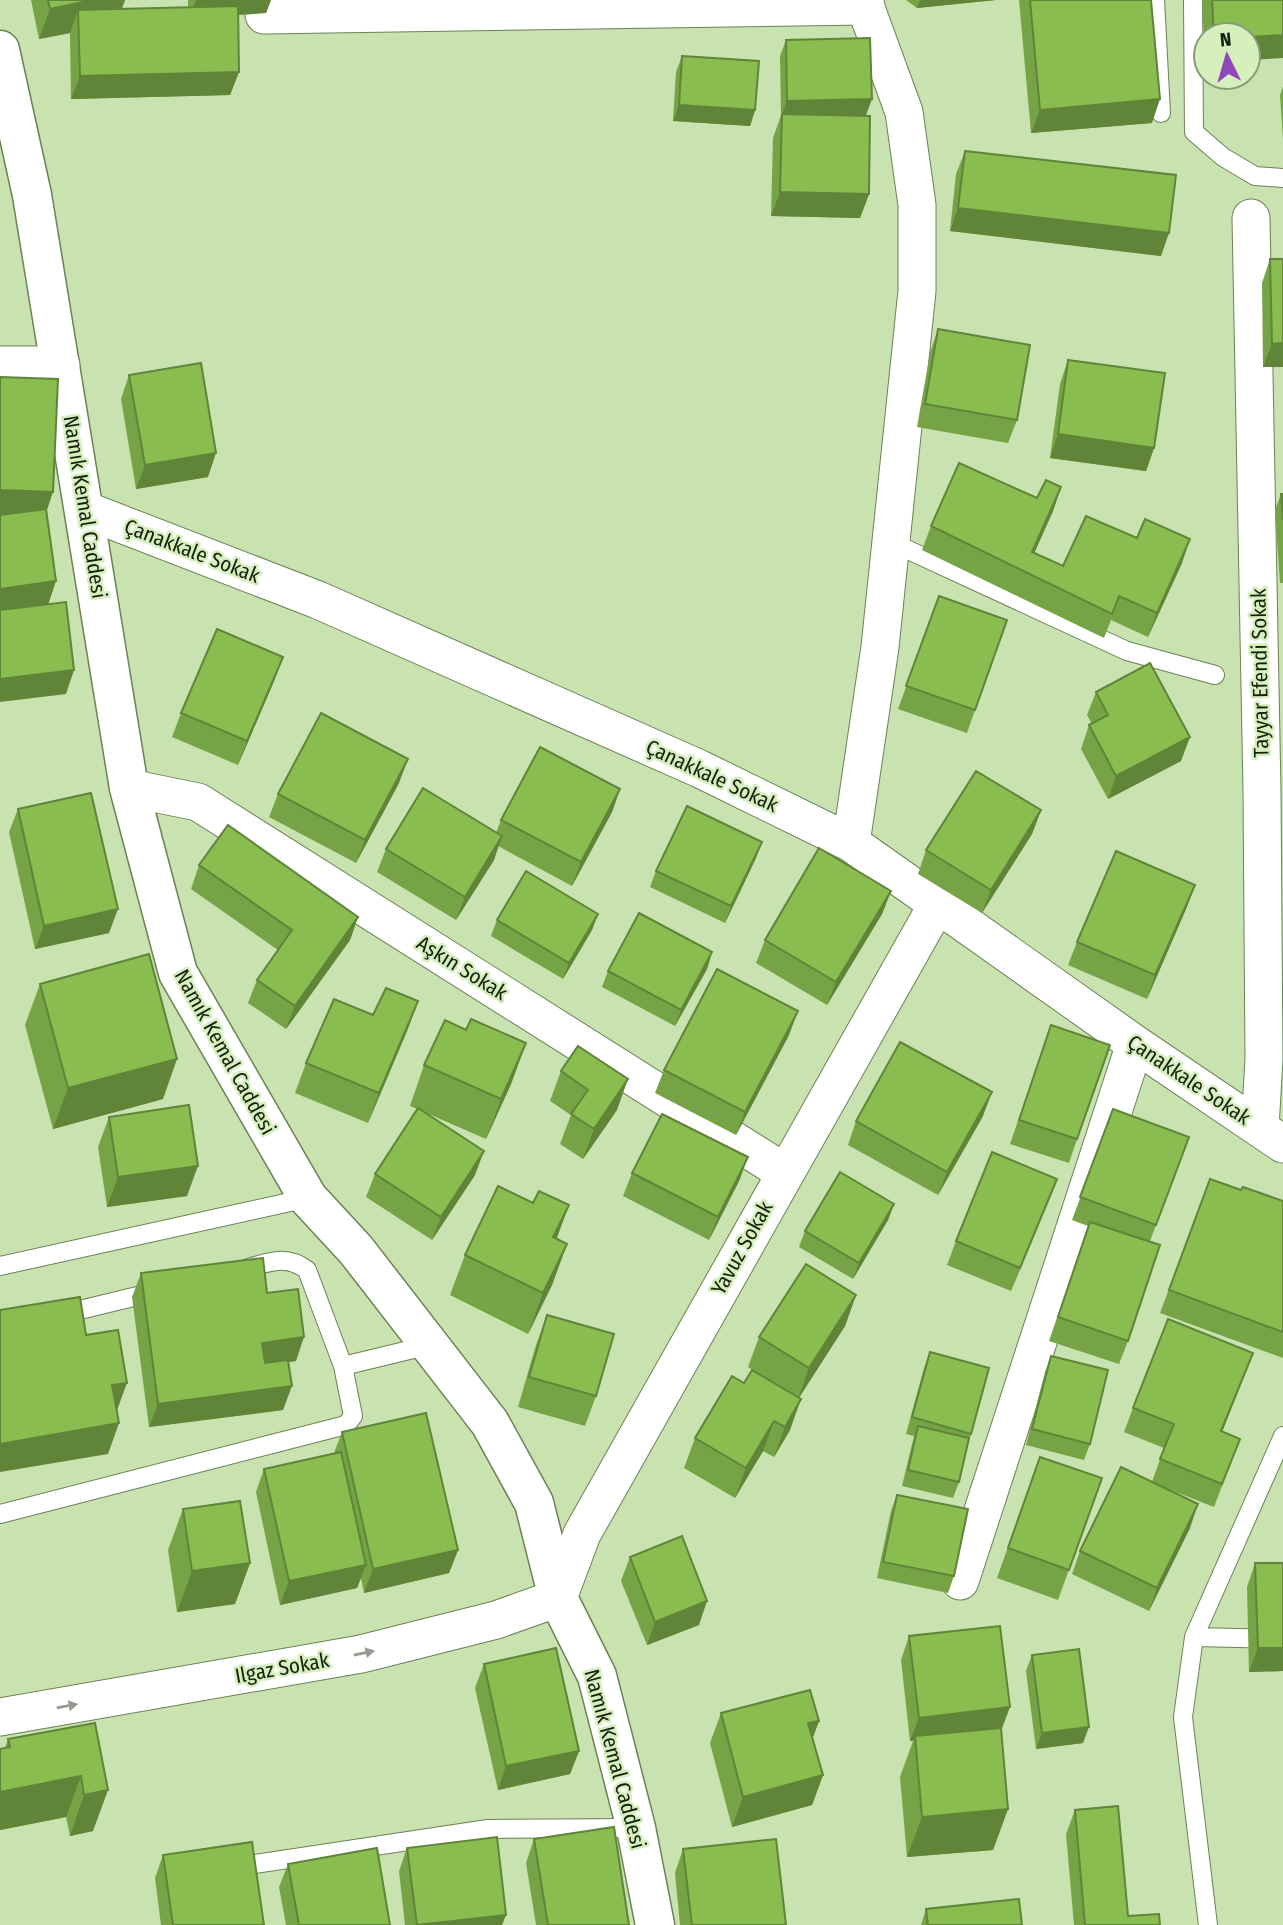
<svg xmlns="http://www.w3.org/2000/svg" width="1283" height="1925" viewBox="0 0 1283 1925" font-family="'Fira Sans Condensed',sans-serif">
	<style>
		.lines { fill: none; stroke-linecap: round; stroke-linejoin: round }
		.lane-casing { stroke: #6b8255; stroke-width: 20 }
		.street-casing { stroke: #6b8255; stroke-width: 39 }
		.secondary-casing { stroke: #6b8255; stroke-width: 41 }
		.lane { stroke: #fff; stroke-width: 18 }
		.street { stroke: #fff; stroke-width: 37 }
		.secondary { stroke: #fff; stroke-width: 38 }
		.wall { fill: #76a345 }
		.shaded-wall { fill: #608438 }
		.building { fill: #89bd50; stroke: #608438; stroke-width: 2 }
		.oneway { fill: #969b92 }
		.labels { text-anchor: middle; stroke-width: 5; stroke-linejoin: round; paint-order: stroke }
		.street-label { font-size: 21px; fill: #16200d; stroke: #d5efbd }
	</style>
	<rect width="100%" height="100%" fill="#c8e2b0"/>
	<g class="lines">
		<g class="lane-casing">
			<path id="lane" d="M1155,0L1161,113
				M1193,0L1194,132L1223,157L1255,176L1283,178
				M891,542L1127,651L1215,675
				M0,1266L308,1198
				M59,1315L154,1292
				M343,1366L430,1345
				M0,1514L346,1425L353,1416L343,1366L307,1270C285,1253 267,1263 242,1270
				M1194,1637L1283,1639
				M248,1865L488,1829L636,1828
				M1208,1925L1183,1717L1194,1637L1283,1436"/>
		</g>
		<g class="street-casing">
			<path id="street" d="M264,15L866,6
				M1251,218L1262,791L1264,1059L1260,1128
				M0,365H61
				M85,510L318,600L700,769L851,843L1135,1044L1283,1144
				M129,788L198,802L784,1172
				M851,843L880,647L917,291V205L904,112L863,0
				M960,1581L1135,1044
				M0,1717L361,1654L496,1620L558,1598L582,1534L937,905"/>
		</g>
		<g class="secondary-casing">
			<path id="secondary" d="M0,50L32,195L129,788L178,973L308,1198L356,1250L490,1423L534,1503L558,1598L597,1676L636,1828L655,1925"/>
		</g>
		<use href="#lane" class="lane"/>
		<use href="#street" class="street"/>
		<use href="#secondary" class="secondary"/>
	</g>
	<path class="wall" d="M31,0H125L122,9L188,7V0H271L266,13L238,15L239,72L230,95L71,99L70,33L39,39Z
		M906,0H996L917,8Z
		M1019,0H1151L1152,123L1031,133Z
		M1202,0H1283L1248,35H1206L1205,63Z
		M786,40L866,115L837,116L869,194L860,218L771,216L773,138L781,115L780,56Z
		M682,56L755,110L750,126L673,121L676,72Z
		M1283,87V140L1280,95Z
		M965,151L1161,256L950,231L956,174Z
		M1270,259H1283V367H1263L1262,283Z
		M938,329L1017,420L1008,443L917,427L930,353Z
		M1068,360L1154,448L1146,471L1050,458L1060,384Z
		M129,375L208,477L136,489L121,399Z
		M1061,487L1053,511L1034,553L1063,566L1182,563L1148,637L1111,620L1104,638L922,550L931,526L1037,498Z
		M1281,494H1283V583H1280L1275,510Z
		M939,596L975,710L967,733L898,709Z
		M283,657L274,681L238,765L172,737L181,713Z
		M1096,692L1181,761L1108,799L1081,749L1089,725L1092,724L1087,715Z
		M399,783L356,863L269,817L278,794Z
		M620,789L612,812L572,886L498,846L494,860L456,920L377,872L386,849L496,833L501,820Z
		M18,809L109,933L35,949L9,832Z
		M1041,810L1032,834L982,913L918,874L926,850Z
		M756,858L725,923L650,887L656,871Z
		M199,865L358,917L350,940L286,1029L248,1003L257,980L278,950L191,889Z
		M1195,885L1186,909L1147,999L1068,965L1077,942Z
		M891,891L882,914L827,1005L756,963L765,940Z
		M598,914L592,930L563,979L491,936L497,920Z
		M712,952L707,969L675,1026L602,987L608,971Z
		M40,984L163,1099L53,1129L25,1025Z
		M418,1001L407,1031L368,1123L295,1093L306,1063L373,1015Z
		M1051,1025L1077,1139L1069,1163L1010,1144Z
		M466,1030L526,1043L511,1084L486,1139L424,1112L475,1175L432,1240L366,1197L375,1174L417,1109L410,1106L424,1065Z
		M789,1035L736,1135L655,1093L664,1070Z
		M561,1071L617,1110L583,1159L560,1144L571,1115L550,1101Z
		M1113,1109L1189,1137L1150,1241L1128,1341L1119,1364L1049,1341L1088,1226L1072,1220Z
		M983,1116L938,1195L848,1145L856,1121Z
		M109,1117L187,1196L107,1207L98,1147Z
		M748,1157L739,1181L709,1240L623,1196L632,1173Z
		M1057,1179L1011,1291L947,1265L956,1241Z
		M1210,1179L1241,1190L1283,1201V1358L1160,1313Z
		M894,1204L888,1220L853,1279L799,1247L805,1231Z
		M557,1239L567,1244L552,1285L528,1334L450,1295L465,1255Z
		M141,1273L267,1293L296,1361L289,1362L283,1410L149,1427L132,1297Z
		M856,1295L845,1326L799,1398L790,1430L774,1457L763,1451L735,1498L684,1468L695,1438L744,1383H773L748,1367L759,1337Z
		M547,1315L596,1396L585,1426L518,1407L536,1345Z
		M930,1352L971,1434L959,1482L953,1498L902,1486L914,1436L906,1434L924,1368Z
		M1051,1356L1090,1444L1084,1460L1026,1445L1045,1372Z
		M1244,1376L1222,1432L1240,1439L1214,1507L1163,1487L1190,1528L1149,1611L1072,1574L1080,1551L1152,1482L1164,1448L1124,1432L1133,1408Z
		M342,1432L458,1550L449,1573L364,1593L361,1578L357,1588L280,1605L256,1492L264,1469L334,1453Z
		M1040,1457L1102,1478L1058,1600L997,1578Z
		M897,1495L954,1576L948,1593L877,1578L891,1511Z
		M183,1509L250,1563L235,1604L177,1612L168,1550Z
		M630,1557L699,1625L647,1645L621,1581Z
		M1255,1563L1283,1671L1249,1672L1247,1587Z
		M909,1636L1001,1731L1008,1809L993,1850L907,1857L900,1777L913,1741H910L901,1660Z
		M1032,1655L1083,1743L1036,1749L1026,1671Z
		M484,1664L579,1751L570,1774L498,1790L475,1688Z
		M721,1713L819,1721L812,1738L823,1775L812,1805L732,1827L710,1743Z
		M95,1723L93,1831L70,1836L66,1817L0,1830V1749L5,1748L8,1739Z
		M1075,1810L1128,1916L1160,1925H1074L1066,1834Z
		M534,1839L629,1925H536L526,1863Z
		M407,1848L502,1925H405L399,1871Z
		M683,1849L786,1925H680L675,1873Z
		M163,1855L264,1925H161L155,1878Z
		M288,1864L390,1925H286L279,1887Z
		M926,1909L1022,1925H921Z"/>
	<path class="shaded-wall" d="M93,0H125L116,23L78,10L70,33L39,39L50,9Z
		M196,0H271L266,13L189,18Z
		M920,0H996L917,8Z
		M1283,35V58L1248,60V37Z
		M239,72L230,95L71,99L80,76Z
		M872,99L866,115L781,117L787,101Z
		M1160,99L1152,123L1031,133L1040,110Z
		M679,105L755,110L750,126L673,121Z
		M780,192L869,194L860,218L771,216Z
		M958,208L1169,233L1161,256L950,231Z
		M1283,343V367H1263L1272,344Z
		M1058,434L1154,448L1146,471L1050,458Z
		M216,453L208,477L136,489L145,465Z
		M1061,487L1053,511L1024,576L1032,552Z
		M0,490L53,492L45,516L0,514Z
		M1190,539L1182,563L1148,637L1157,613Z
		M56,581L48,605L0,611V589Z
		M283,657L274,681L238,765L247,741Z
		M74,670L66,694L0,702V679Z
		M1190,737L1181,761L1108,799L1116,776Z
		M408,759L399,783L356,863L365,840Z
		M620,789L612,812L572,886L581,862Z
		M1041,810L1032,834L982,913L991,890Z
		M502,836L494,860L456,920L465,897Z
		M762,842L756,858L725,923L731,906Z
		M1195,885L1186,909L1147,999L1155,975Z
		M891,891L882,914L827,1005L836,982Z
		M118,909L109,933L35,949L44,926Z
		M598,914L592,930L563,979L569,963Z
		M358,917L350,940L286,1029L295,1006Z
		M712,952L707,969L675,1026L681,1010Z
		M418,1001L407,1031L368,1123L379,1093Z
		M798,1011L789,1035L736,1135L745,1112Z
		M526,1043L511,1084L486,1139L501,1099Z
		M177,1059L163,1099L53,1129L68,1088Z
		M628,1079L617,1110L583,1159L594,1129Z
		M992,1092L983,1116L938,1195L947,1172Z
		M484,1151L475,1175L432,1240L441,1217Z
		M748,1157L739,1181L709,1240L718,1217Z
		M198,1166L187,1196L107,1207L118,1177Z
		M1057,1179L1048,1202L1011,1291L1020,1268Z
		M894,1204L888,1220L853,1279L859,1263Z
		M569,1205L554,1246L553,1237Z
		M567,1244L552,1285L528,1334L543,1293Z
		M856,1295L845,1326L798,1399L809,1368Z
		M304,1337L296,1361L254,1366L262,1343Z
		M1253,1353L1244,1376L1213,1455L1221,1431Z
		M127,1383L116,1413L112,1385Z
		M292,1386L283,1410L149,1427L158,1404Z
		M801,1399L790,1430L774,1457L785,1427Z
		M774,1421L763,1451L735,1498L746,1468Z
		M119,1423L108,1454L0,1472V1444Z
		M1198,1504L1190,1528L1149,1611L1157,1588Z
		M458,1550L449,1573L364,1593L373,1569Z
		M250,1563L235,1604L177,1612L192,1571Z
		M366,1565L357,1588L280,1605L289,1581Z
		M707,1601L699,1625L647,1645L655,1622Z
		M1283,1647V1671L1249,1672L1258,1648Z
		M1010,1707L1001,1731L915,1736L913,1741H910L919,1718Z
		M819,1721L808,1751V1723Z
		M1089,1727L1083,1743L1036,1749L1042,1733Z
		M579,1751L570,1774L498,1790L506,1766Z
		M823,1775L812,1805L732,1827L743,1797Z
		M81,1776L66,1817L0,1830V1792Z
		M108,1790L93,1831L70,1836L84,1795Z
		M1008,1809L993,1850L907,1857L922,1817Z
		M506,1915L502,1925H421Z"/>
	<path class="building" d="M48,0H93L50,9Z
		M1030,0H1151L1160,99L1040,110Z
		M1212,0H1283V35L1248,37V35H1214Z
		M238,6L239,72L80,76L78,10Z
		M870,38L872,99L787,101L786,40Z
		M682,56L759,61L755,110L679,105Z
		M782,114L870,116L869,194L780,192Z
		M965,151L1176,175L1169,233L958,208Z
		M1270,259H1283V343L1272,344Z
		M938,329L1030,345L1017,420L925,404Z
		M1068,360L1165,373L1154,448L1058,434Z
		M201,363L216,453L145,465L129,375Z
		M0,377L58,379L53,492L0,490Z
		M959,463L1037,498L1046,480L1061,487L1032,552L1063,566L1086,516L1137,538L1145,519L1190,539L1157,613L1119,596L1112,614L931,526Z
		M1281,494H1283V520Z
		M46,509L56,581L0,589V515Z
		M939,596L1007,620L975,710L906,686Z
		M66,602L74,670L0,679V610Z
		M217,629L283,657L247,741L181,713Z
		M1150,663L1190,737L1116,776L1089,725L1108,715L1096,692Z
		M321,713L408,759L365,840L278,794Z
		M540,747L620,789L581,862L501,820Z
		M976,771L1041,810L991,890L926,850Z
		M423,788L502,836L465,897L386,849Z
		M91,793L118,909L44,926L18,809Z
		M687,806L762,842L731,906L656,871Z
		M228,825L358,917L295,1006L257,980L292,930L199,865Z
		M819,848L891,891L836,982L765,940Z
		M1116,851L1195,885L1155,975L1077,942Z
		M526,871L598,914L569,963L497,920Z
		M639,913L712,952L681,1010L608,971Z
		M149,954L177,1059L68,1088L40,984Z
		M717,969L798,1011L745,1112L664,1070Z
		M386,988L418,1001L379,1093L306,1063L334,999L373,1015Z
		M471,1019L526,1043L501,1099L424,1065L445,1020L466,1030Z
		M1051,1025L1110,1045L1077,1139L1019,1120Z
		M900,1042L992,1092L947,1172L856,1121Z
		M578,1046L628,1079L594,1129L571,1114L588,1090L561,1071Z
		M189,1105L198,1166L118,1177L109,1117Z
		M418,1108L484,1151L441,1217L375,1174Z
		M1113,1109L1189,1137L1156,1225L1080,1197Z
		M662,1114L748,1157L718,1217L632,1173Z
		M992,1152L1057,1179L1020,1268L956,1241Z
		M840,1172L894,1204L859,1263L805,1231Z
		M1210,1179L1241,1190L1243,1187L1283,1201V1332L1169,1290Z
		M498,1186L533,1203L539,1191L569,1205L553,1237L567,1244L543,1293L465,1255Z
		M1090,1222L1160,1245L1128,1341L1058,1317Z
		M263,1258L267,1293L298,1289L304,1337L262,1343L265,1363L288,1360L292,1386L158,1404L141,1273Z
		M806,1264L856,1295L809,1368L759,1337Z
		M80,1297L86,1335L118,1330L127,1383L112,1385L119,1423L0,1444V1310Z
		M547,1315L614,1334L596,1396L529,1377Z
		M1168,1319L1253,1353L1221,1431L1240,1439L1222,1484L1160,1459L1174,1424L1133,1408Z
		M930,1352L989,1368L971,1434L912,1417Z
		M1051,1356L1108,1370L1090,1444L1032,1429Z
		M752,1370L801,1399L785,1427L774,1421L746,1468L695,1438L732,1376L744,1383Z
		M426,1413L458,1550L373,1569L342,1432Z
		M918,1426L969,1438L959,1482L908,1470Z
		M341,1452L366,1565L289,1581L264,1469Z
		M1040,1457L1102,1478L1069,1570L1008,1548Z
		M1121,1467L1198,1504L1157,1588L1080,1551Z
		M897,1495L968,1509L954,1576L883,1562Z
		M240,1501L250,1563L192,1571L183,1509Z
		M682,1536L707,1601L655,1622L630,1557Z
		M1255,1563H1283V1648H1258Z
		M1000,1626L1010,1707L919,1718L909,1636Z
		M556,1648L579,1751L506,1766L484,1664Z
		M1079,1649L1089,1727L1042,1733L1032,1655Z
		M810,1690L819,1721L808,1723L823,1775L743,1797L721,1713Z
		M95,1723L108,1790L84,1795L81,1776L0,1792V1749L10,1747L8,1739Z
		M1001,1728L1008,1809L922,1817L915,1736Z
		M1118,1806L1128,1916L1159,1914L1160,1925H1085L1075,1810Z
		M614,1827L629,1925H548L534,1839Z
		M497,1837L506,1915L417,1925L407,1848Z
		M776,1839L786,1925H692L683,1849Z
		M252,1842L264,1925H173L163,1855Z
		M377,1848L390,1925H299L288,1864Z
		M1019,1899L1022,1925H928L926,1909Z"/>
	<defs><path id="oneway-solid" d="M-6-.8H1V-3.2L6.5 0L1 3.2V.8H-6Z" transform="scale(1.75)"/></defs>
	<g class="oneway">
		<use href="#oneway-solid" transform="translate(364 1653) rotate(-12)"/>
		<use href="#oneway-solid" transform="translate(67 1706) rotate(-10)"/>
	</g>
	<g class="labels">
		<g class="street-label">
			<text transform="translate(85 507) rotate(81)" y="7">Namık Kemal Caddesi</text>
			<text transform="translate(192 551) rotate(21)" y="7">Çanakkale Sokak</text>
			<text transform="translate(1260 673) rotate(-91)" y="7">Tayyar Efendi Sokak</text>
			<text transform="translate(712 776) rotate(25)" y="7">Çanakkale Sokak</text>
			<text transform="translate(462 968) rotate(32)" y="7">Aşkın Sokak</text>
			<text transform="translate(225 1052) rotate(61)" y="7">Namık Kemal Caddesi</text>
			<text transform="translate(1189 1080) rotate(34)" y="7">Çanakkale Sokak</text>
			<text transform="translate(742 1248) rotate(-61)" y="7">Yavuz Sokak</text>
			<text transform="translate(282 1668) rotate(-10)" y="7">Ilgaz Sokak</text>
			<text transform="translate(615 1759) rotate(75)" y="7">Namık Kemal Caddesi</text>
		</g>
	</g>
	<g transform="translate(1227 56) rotate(355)"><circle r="33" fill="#d5efbd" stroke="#899c77" stroke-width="2"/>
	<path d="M0-5L12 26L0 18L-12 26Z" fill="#8f47ba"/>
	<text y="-10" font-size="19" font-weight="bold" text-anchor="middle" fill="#16200d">N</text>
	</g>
</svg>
